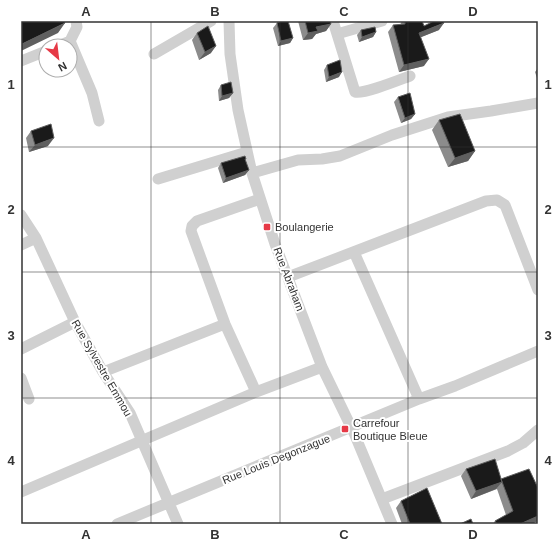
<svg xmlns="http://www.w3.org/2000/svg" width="559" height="545" viewBox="0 0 559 545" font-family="Arial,sans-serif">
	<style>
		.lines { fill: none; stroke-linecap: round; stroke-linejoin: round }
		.minor { stroke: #d0d0d0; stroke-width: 11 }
		.wall { fill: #8c8c8c }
		.shaded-wall { fill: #5f5f5f }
		.building { fill: #1a1a1a; stroke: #5f5f5f }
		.grid { fill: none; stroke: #333; stroke-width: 1; stroke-opacity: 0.55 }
		.poi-dot { fill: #e63946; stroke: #fff; stroke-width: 1.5 }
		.labels { text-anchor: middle; stroke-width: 4; stroke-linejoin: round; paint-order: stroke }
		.poi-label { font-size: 11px; fill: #333; stroke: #fff; text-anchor: start }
		.street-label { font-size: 11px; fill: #333; stroke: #fff }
		.neatline { fill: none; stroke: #333; stroke-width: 1.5 }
		.grid-label { font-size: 13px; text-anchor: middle; font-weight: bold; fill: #333 }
	</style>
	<rect width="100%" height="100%" fill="#fff"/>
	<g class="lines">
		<path class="minor" d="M229,21L230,54L238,110L252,173L275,244L322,367L354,433L392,524
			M333,21L355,92C365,94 399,80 410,76
			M337,34L382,21
			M70,41L92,93L99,121
			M58,46L70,41L77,27L76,21
			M154,54L211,21
			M21,61L46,51
			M252,173L298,160L322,159L340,156L392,135L448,117L491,111L538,103
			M158,179L247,152
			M21,215L36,238L75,322L103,372L130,413L178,524
			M21,245L36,238
			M354,252L419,399
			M288,277L486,201L497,200L505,205L538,290
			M21,349L75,322
			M103,372L225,324
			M21,378L29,399
			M256,392L225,324L191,231L192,226L197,221L260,199
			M21,492L256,392L322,367
			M382,499L508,451L523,443L538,430
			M117,524L419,399L455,386L538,351"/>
	</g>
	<path class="wall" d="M298,21H330L331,24L326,31L316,34L312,39L303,40Z
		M402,21H422L424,26L439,30L421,37L424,66L399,72L388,32L393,25H400Z
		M277,23L293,38L290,43L278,46L273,28Z
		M361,30L376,32L373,37L359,42L357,35Z
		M197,33L211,53L199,60L192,40Z
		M327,65L339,77L326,82L324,70Z
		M538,68V81L535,72Z
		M221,85L233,93L229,98L219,101L218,90Z
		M398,97L415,114L411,119L401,123L394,102Z
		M439,120L475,151L468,161L448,167L432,130Z
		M31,131L48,146L29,152L26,138Z
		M246,159L245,160L249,170L245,175L223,183L218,168L221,163Z
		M466,469L501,480L538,488V521L531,524H493L495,521L506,515L497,489L471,499L461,476Z
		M401,501L442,524H402L396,508Z"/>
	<path class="shaded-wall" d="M65,23L58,33L21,51V45L22,44Z
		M444,23L439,30L414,40L419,33Z
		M331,24L326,31L316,34L312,39L303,40L308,33L316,27Z
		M376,32L373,37L359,42L362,37Z
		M293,38L290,43L278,46L281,41Z
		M216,46L211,53L199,60L205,52Z
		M429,59L424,66L399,72L404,65Z
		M342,72L339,77L326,82L329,77Z
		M233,93L229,98L219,101L222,96Z
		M415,114L411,119L401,123L405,118Z
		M54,138L48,146L29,152L35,145Z
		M475,151L468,161L448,167L455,158Z
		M249,170L245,175L223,183L226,178Z
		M502,482L496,489L471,499L476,491Z
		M538,516V521L531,524H520Z"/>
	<path class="building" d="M21,21H64L65,23L22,44L21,42Z
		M281,21H288L293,38L281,41L277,23Z
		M305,21H330L331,24L316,27L318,31L308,33Z
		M405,21H422L424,26L434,21H443L444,23L419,33L429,59L404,65L393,25L405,24Z
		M208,26L216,46L205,52L197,33Z
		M375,27L376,32L362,37L361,30Z
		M340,60L342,72L329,77L327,65Z
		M231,82L233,93L222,96L221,85Z
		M410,93L415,114L405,118L398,97Z
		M460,114L475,151L455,158L439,120Z
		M51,124L54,138L35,145L31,131Z
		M245,156L246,159H245L249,170L226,178L221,163Z
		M495,459L502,482L476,491L466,469Z
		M529,469L538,488V516L520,524H497L495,521L513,511L501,479Z
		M427,488L442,524H410L401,501Z
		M471,519L473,524H460Z"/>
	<path class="grid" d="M151,21V524M280,21V524M408,21V524M21,147H538M21,272H538M21,398H538"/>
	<g class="poi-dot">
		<rect x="263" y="223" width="8" height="8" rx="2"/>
		<rect x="341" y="425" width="8" height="8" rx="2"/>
	</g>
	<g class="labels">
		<g class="poi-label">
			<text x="275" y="231">Boulangerie</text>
			<text x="353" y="427">Carrefour<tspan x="353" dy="13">Boutique Bleue</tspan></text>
		</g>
		<g class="street-label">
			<text transform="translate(289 279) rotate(69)" y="4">Rue Abraham</text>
			<text transform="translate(102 368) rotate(60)" y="4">Rue Sylvestre Emmou</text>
			<text transform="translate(276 459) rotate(-22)" y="4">Rue Louis Degonzague</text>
		</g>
	</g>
	<rect width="559" height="545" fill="none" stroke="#ffffff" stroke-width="44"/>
	<g transform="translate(58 58) rotate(152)"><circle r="19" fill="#ffffff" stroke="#adadad"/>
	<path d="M0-3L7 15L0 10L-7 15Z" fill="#e63946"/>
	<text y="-6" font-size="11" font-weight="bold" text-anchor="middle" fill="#333333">N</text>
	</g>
	<rect x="22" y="22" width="515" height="501" class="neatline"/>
	<g class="grid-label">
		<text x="86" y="16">A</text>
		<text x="215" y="16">B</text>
		<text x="344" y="16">C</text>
		<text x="473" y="16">D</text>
		<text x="11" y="89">1</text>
		<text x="548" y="89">1</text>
		<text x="11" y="214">2</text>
		<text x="548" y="214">2</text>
		<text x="11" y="340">3</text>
		<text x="548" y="340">3</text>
		<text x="11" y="465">4</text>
		<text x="548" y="465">4</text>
		<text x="86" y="539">A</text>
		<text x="215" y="539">B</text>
		<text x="344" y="539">C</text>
		<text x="473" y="539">D</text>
	</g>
</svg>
